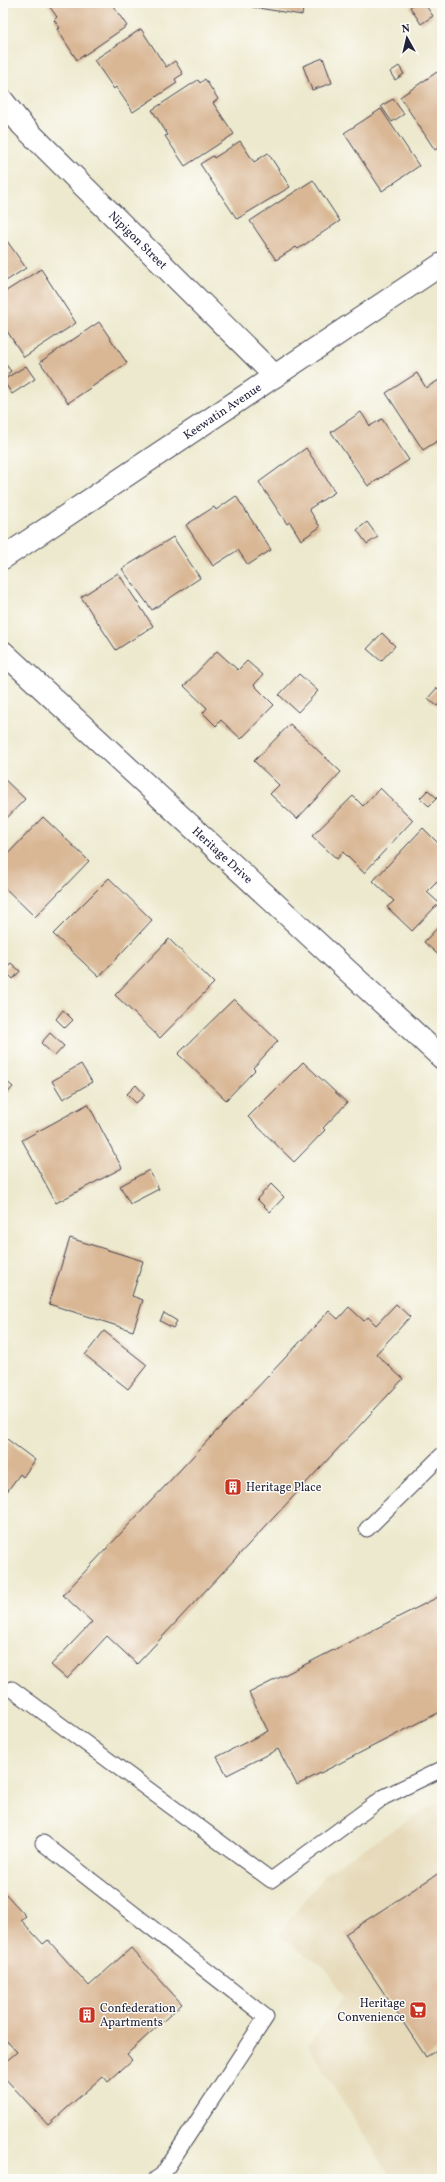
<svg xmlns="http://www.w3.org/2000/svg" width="445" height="2182" viewBox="0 0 445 2182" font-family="Vollkorn,serif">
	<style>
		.built { fill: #e6daba }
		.building { fill: #d9b795 }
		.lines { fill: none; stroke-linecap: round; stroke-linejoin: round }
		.service-casing { stroke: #404051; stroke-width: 17 }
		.minor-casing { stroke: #404051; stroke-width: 24 }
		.path { stroke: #404051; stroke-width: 2.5; stroke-dasharray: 3 3; stroke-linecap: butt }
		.service { stroke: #fff; stroke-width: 15 }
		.minor { stroke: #fff; stroke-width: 22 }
		.labels { text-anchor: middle; stroke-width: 3; stroke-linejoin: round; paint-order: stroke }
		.street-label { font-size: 12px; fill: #22223b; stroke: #fdfcf7 }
		.poi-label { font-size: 12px; fill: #22223b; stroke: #fdfcf7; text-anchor: start }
	</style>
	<rect width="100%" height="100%" fill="#fdfcf7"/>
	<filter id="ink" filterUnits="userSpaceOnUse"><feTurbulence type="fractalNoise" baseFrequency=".025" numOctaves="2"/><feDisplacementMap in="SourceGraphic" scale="8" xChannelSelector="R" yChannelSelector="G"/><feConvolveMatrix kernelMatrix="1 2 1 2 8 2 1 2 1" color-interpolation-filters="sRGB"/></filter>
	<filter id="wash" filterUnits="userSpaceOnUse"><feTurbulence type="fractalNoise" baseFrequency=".012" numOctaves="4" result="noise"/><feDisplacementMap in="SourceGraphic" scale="16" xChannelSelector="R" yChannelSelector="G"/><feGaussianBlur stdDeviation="0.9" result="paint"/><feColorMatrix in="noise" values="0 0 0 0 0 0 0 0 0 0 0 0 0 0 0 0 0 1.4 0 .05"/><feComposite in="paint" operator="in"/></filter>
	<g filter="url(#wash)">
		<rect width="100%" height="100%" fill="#ede9ce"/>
		<path class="built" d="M442,1802V2179H392L308,2046L344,1997L327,1970L278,1935L326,1873L422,1811Z"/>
		<g id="blocks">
			<path class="building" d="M47,3H111L127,26L77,60L57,29L60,28L54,20L57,17Z
				M253,3H304L302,15L252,7Z
				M415,3H424L433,16L421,24L410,7Z
				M141,29L166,67L175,61L183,74L175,79L177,83L133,112L116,87L114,89L94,60Z
				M323,58L332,83L312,90L303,66Z
				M399,66L404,74L395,80L390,72Z
				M437,72L442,79V145L435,150L400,97Z
				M205,79L218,99L213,103L234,134L185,166L165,136L168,135L152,110L198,80L200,83Z
				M393,99L404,114L392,122L381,106Z
				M381,109L419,166L382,191L344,133Z
				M240,141L254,162L268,153L290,187L237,219L200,164L213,156L214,158Z
				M313,180L340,221L298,249L296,247L276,260L250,221Z
				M3,241L4,243L7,241L26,268L3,283Z
				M41,269L76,323L24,357L3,325V293Z
				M99,322L127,363L68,403L40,362Z
				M3,361L11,371L3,377Z
				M26,366L35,379L12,394L3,380Z
				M417,373L426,388L439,380L442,385V438L423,450L386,393Z
				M361,412L370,426L382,419L409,460L368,486L331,432Z
				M306,448L335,492L309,509L320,527L301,540L290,522L287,524L259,482Z
				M236,496L271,550L248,565L238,550L213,566L186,525L214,507L216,510Z
				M367,522L378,537L367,544L357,530Z
				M173,537L200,578L152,610L122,569Z
				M118,573L153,626L116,650L81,597Z
				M382,633L395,646L381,661L367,649Z
				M217,651L238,670L247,661L263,675L254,685L274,705L241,739L221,720L216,726L203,713L207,708L184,686Z
				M299,674L318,691L298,712L279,695Z
				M437,688L442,692V700L437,706L428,698Z
				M290,724L341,772L297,819L270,794L279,785L254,761Z
				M3,778L25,799L3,822Z
				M380,788L413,820L364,873L343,852L337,859L312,836L353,796L363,806Z
				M428,790L437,798L429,806L420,798Z
				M43,817L89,861L35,917L3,886V859Z
				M423,828L442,847V886L437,882L427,892L439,903L412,931L387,907L394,901L373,881Z
				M109,878L152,920L99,977L53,934Z
				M442,923V958L424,942Z
				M169,939L214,983L160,1038L115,995Z
				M3,957L7,962L3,966Z
				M11,963L20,971L13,979L4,970Z
				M234,999L278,1041L253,1068L255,1070L226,1100L178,1054Z
				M63,1010L73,1020L65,1028L56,1019Z
				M50,1033L64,1046L55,1056L41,1043Z
				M303,1062L347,1103L323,1128L325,1130L294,1162L248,1117Z
				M81,1064L92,1082L63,1099L52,1081Z
				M3,1078L13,1087L3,1098Z
				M136,1085L145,1095L136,1103L127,1094Z
				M88,1104L122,1168L56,1203L22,1140Z
				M149,1170L159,1189L130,1204L120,1186Z
				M271,1184L284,1197L270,1212L257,1199Z
				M70,1238L143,1261L132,1296L143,1300L133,1331L49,1304Z
				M396,1304L410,1317L376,1354L403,1379L137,1664L107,1636L67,1679L51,1665L92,1622L63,1595L329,1311L338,1319L349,1307L364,1321L368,1317L376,1325Z
				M164,1313L177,1321L173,1328L160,1321Z
				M104,1331L147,1365L128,1389L85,1355Z
				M3,1436L35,1460L23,1477L20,1474L3,1497Z
				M442,1595V1711L297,1785L278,1749L227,1775L217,1757L268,1731L249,1693Z
				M442,1871V2047L426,2057L345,1934Z
				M3,1891L26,1916L21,1920L43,1944L48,1940L89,1986L131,1948L182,2004L127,2054L132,2060L108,2082L103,2076L48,2125L3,2076V2064L17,2052L3,2037Z"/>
		</g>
	</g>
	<g filter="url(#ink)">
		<use href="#blocks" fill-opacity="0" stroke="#404051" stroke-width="1"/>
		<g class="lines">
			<g class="service-casing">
				<path id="service" d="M367,1529L442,1455
					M12,1689L271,1880L384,1797L442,1769
					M43,1843L266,2017L162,2175L156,2179"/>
			</g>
			<g class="minor-casing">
				<g id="minor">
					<path id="s1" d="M3,101L22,125L275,376"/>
					<path id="s2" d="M3,558L442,264"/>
					<path id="s3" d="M3,652L442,1058"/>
				</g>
			</g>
			<path class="path" d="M3,2047L8,2043"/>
			<use href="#service" class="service"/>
			<use href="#minor" class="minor"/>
		</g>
	</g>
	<defs>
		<g id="building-square" transform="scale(0.9)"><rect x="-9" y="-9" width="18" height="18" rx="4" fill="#c8321e" stroke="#fdfcf7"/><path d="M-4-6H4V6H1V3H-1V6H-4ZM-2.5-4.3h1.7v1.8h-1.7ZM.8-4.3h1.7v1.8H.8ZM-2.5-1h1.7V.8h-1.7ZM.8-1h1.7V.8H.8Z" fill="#fff"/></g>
		<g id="supermarket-square" transform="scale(0.9)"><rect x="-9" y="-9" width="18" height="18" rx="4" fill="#c8321e" stroke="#fdfcf7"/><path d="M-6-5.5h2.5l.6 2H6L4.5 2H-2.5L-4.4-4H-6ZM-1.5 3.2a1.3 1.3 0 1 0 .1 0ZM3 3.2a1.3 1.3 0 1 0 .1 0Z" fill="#fff"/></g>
	</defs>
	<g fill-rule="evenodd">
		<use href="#building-square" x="233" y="1487"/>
		<use href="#supermarket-square" x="418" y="2010"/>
		<use href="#building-square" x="87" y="2015"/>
	</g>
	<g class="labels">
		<g class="street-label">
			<text dy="4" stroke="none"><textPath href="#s1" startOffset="194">Nipigon Street</textPath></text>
			<text dy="4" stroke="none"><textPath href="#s2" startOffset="264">Keewatin Avenue</textPath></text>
			<text dy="4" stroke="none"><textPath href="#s3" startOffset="299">Heritage Drive</textPath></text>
		</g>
		<g class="poi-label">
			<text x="246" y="1491">Heritage Place</text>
			<text x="405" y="2007" text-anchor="end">Heritage<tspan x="405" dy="14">Convenience</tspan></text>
			<text x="100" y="2012">Confederation<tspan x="100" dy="14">Apartments</tspan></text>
		</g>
	</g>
	<rect width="445" height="2182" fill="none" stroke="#fdfcf7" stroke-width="16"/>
	<g transform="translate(407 38) rotate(352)" stroke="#fdfcf7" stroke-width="3" paint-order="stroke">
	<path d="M0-3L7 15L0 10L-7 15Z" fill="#22223b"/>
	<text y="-6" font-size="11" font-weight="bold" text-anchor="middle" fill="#22223b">N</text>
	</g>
</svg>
